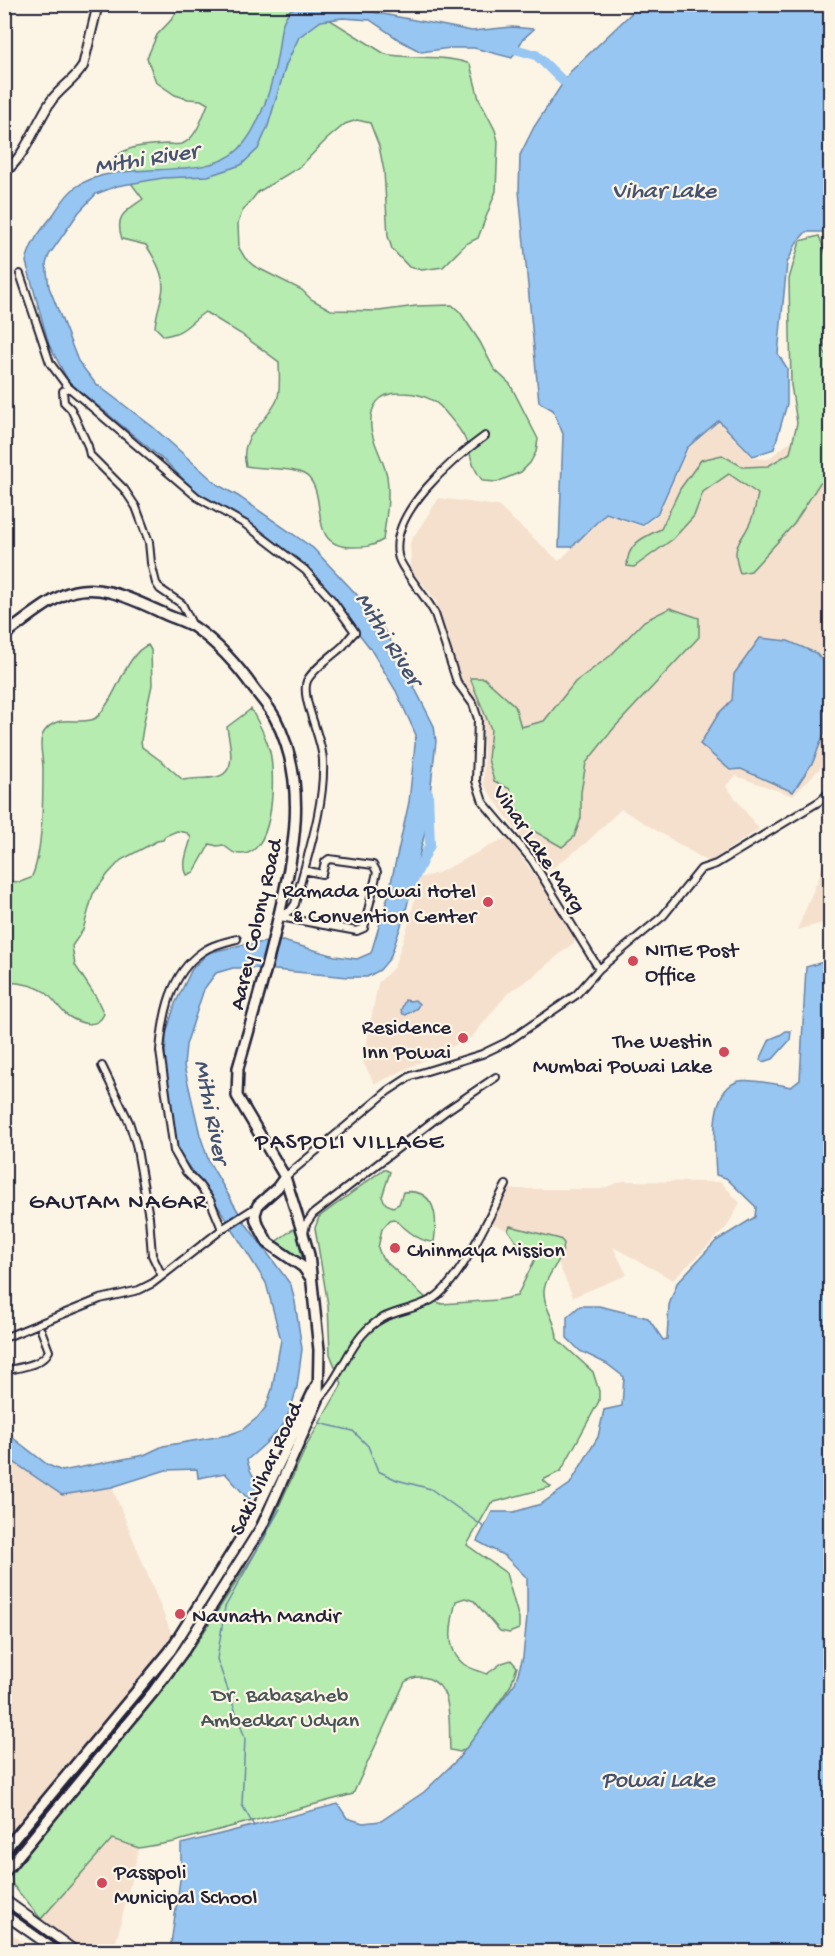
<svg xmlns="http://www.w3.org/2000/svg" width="835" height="1956" viewBox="0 0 835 1956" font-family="'Gochi Hand',sans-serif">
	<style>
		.built { fill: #f5e0ce }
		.green { fill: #b6ecaf; stroke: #6c8775; stroke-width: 1.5 }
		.water { fill: #96c6f1; stroke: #6884a8; stroke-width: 1.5 }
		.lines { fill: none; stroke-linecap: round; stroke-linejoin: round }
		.stream { stroke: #6884a8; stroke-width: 1.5 }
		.river { stroke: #96c6f1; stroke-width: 10 }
		.minor-casing { stroke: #22223b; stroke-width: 10 }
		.tertiary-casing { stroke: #22223b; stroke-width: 12 }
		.secondary-casing { stroke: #22223b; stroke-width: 14 }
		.minor { stroke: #fcf5e5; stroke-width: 6 }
		.tertiary { stroke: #fcf5e5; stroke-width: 8 }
		.secondary { stroke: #fcf5e5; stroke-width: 9 }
		.poi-dot { fill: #d1495b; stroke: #fcf5e5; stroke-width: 2 }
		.labels { text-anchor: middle; stroke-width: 4.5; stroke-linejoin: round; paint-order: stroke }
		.street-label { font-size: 22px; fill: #22223b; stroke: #fcf5e5 }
		.poi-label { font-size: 22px; fill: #22223b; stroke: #fcf5e5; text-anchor: start }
		.park-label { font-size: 22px; fill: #475458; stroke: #fcf5e5 }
		.water-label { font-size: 24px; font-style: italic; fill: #455372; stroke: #fcf5e5 }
		.neighbourhood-label { font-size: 24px; letter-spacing: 1.5px; fill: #22223b; stroke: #fcf5e5 }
	</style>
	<rect width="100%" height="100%" fill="#fcf5e5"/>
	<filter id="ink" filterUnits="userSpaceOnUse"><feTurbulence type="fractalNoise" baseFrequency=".0167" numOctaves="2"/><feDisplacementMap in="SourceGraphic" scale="12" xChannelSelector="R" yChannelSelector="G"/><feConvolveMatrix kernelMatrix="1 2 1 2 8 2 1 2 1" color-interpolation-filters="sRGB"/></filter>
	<g filter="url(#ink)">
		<path class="built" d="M830,402V762L828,760L793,796L736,776L726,786L759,829L711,861L705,860L621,809L586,843L546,873L484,785L483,714L462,681L435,599L411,570L410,542L439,498L498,506L559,561L606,514L643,527L659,514L688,449L718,422L753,458L768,459L795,438Z
			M507,837L557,906L577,940L531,978L508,993L472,1037L375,1084L363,1063L378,983L394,967L410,920L419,878L438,873Z
			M830,850V921L797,930Z
			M623,1181L721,1182L740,1203L726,1228L673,1280L613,1247L627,1275L573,1297L553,1251L491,1223L508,1189H601Z
			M5,1456L62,1495L112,1487L173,1637L5,1841Z
			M112,1838L139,1848L114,1951H83L41,1919Z
			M5,1928L33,1951H5Z"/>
		<path class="green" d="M181,5H314L319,13L385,54C413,60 444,54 470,64L479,99L495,130L498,141L496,191L478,238L466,244L443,267L422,270L409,267L392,249L388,236L384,171L379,146L370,123L357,120L345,124L326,140L301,166L258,192L242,212L238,223L239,248L245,258L254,266L302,290L311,299L331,310L379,311L416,306L452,305L460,312L480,342L494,369L510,384L538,439L536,452L530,463L521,472L497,482L483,481C469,465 472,451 463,435C457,425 447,414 440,406C429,396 415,393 401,393C379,392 369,406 371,428C372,441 384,461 387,476C390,497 386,519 383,540C372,547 365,547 352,547C307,547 328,500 309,478C299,466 263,470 246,466C238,434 266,425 277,400C281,390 279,373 279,362L241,334L205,312C187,324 187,332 164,336L155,327C156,315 160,305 162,294C166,277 155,259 146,245L122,239C114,215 126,211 143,199L113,159C127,145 148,145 167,144C171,144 178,145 182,144C197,138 202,117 208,104L201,100L188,99L175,95L156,82L147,58L157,35L172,19Z
			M819,236L828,259L824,350L830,362V479L819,484L794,524L751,571L740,573C729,542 743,543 752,518C755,511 756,502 758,494L729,474L703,492L694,516L673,539L634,567L627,566C627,543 644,537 661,529L680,489L701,460L722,455L743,467L768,466L790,453L797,423L791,385L789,279L800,241Z
			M670,608L699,618V637L614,728L586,763L581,792V818L574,837L562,847L532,830L515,807L510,789L494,781L488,759L491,729L470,678H484L515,706L521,727L544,721L575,682L610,656L644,621Z
			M148,645L151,650L152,685L144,722L141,741L142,747L164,763L183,780C194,778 205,779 216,777C239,773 229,742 227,727L251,709C259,723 266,736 270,752C275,774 276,865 234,853C231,851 226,847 223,845L217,846L210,844L194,872L187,875C181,864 188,850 191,838L188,833L177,831L165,836L163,840L157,841L121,860L108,874L93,894L83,930L72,946L75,965L96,997L104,1014C97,1030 79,1023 68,1016C60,1010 54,999 45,992C33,984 18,983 5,982V881L20,882L31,878C43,856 43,795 43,768C43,758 38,741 44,732C57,714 73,724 91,720C98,719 103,710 107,704C118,688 130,651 148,645Z
			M384,1169L390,1172L382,1197L386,1204L393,1207L399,1204L403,1192C436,1188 438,1217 434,1242C418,1242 405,1228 394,1219L390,1220L382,1229L378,1248L382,1258L426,1298L442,1304L497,1300L517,1296L535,1259L533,1251L517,1243L508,1230L510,1226L560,1239L564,1243C564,1260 546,1273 544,1290C543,1309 557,1320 557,1339L593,1372L599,1391V1401L561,1471L543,1480L551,1487L491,1503L467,1545L506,1573L519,1619V1629L509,1633L500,1631L474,1601L465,1598L456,1601C451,1622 444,1650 465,1665C471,1669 480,1671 487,1674L502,1663L511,1660L517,1667L511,1685L469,1747L460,1752L450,1750C449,1734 451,1714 446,1698C440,1679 421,1671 405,1682L353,1794L174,1842L139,1848L112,1839L41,1919L12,1884L10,1862L24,1843L147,1708L196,1644L264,1539L307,1445L342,1384L330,1354L328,1305L315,1228L319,1217Z
			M296,1227L303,1263L274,1243Z"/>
		<path class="water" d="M640,5H830V238L828,232H806L797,242L787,263L778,354L787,368V404L774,449L753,456L719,421L717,422L687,448L658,513L642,525L606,513L572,547H559L563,434L553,410L539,402L519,191L520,155L534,127L570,72Z
			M309,7L367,11L472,31L512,27L534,29L523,39L512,58L474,48H450L421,52L401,41L370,20L343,18L321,21L299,37L286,65L268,126L258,149L241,165L208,176L163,178L117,186L96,194L79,212L49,255L46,264L49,287L78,361L95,383L153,427L218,485L238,496L313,548L359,597L387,634L434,726L436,741L426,828L405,914L390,958L380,970L367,977H348L254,968H233L216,973L204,989L186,1045L184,1066L200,1135L209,1162L243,1220L291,1285L295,1302L302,1349L297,1387L291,1408L283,1425L265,1444L247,1460L250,1470L258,1485L249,1500L225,1473L198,1478L197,1469L166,1470L112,1487L62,1495L5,1456L4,1431L48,1465L62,1471L144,1455L163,1446L228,1435L242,1430L258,1417L266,1407L272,1389L281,1340L266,1283L207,1189L184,1161L177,1147L171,1121L165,1062L166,1034L175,1004L192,969L208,953L245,944L283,941L335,956L357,959L371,953L388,896L409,802L416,735L396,691L370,648L306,566L243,520L199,495L167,463L69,382L49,345L26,262C30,243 41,230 53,215C60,205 66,194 76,187C118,156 204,184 239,149C261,126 273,83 278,52C281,34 279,24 291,9Z
			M760,638L788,641L816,653L824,663V734L813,762L793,792L741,769L730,770L700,744L719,713L732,700L734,674Z
			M830,960V1951H170L181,1873V1844L338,1804L347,1818L363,1823L381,1821L424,1792L458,1759L515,1683L523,1657L527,1617V1578L505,1556L477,1541L492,1512H514L541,1504L570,1484L598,1437L604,1410L622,1406L624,1377L607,1364L580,1351L567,1338V1317L580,1306H599L648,1318L663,1340L667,1339L669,1305L677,1283L716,1241L755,1217L756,1207L726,1178L716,1175C715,1149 707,1090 739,1081C748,1079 781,1085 791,1087L800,1080L806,967Z
			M405,1000L410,1001L415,1000L419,1004L417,1008L406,1015L403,1014L401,1010Z
			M786,1031H791L790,1040L773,1059L763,1062L760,1060L770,1039L780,1035Z"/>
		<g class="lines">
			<path class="stream" d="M319,1423L353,1431L368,1446L378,1471L397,1480L431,1489L484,1527
				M254,1826L242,1805L245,1738L217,1659L225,1607L280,1509"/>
			<path class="river" d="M504,46L536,55L563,81
				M405,897L430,845L428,793"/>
			<g class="minor-casing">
				<path id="minor" d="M20,274L50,363L67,386L197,497L245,524L305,570L332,600L355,632C350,636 347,642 343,646C333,655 312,670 307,681C300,698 323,739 323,761C325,808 306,859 295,904L290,911L279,917
					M69,388L63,391L64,402L71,409L88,446L90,455L124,489L136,507L149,542L151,563L156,583L160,589L182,604L193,626
					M485,436C454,458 390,512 398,555C400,569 427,597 435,614L457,682L473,704L478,719L476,781L483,802L532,860L599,969
					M280,917L357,931L364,928L377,872L373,865L329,859L325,862L322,874L304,870
					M102,1066L129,1122L136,1144L149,1217L152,1255L162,1276
					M285,1177L388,1091L411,1076L482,1054L507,1042L576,995L599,969L663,916L701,869L716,864L820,801L830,792
					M222,1229L210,1200L199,1185L186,1172L174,1151L160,1051C163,1015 170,974 202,952C212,945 225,942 237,939
					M304,1233L306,1224L313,1214L446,1111L496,1077
					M4,1338L100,1299L139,1290L153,1283L225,1227L258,1206
					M4,1371C20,1367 41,1366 49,1351L41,1330
					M318,1400C338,1381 345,1355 362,1335C384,1309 405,1314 431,1300C459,1285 490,1214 506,1185"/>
			</g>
			<g class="tertiary-casing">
				<path id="tertiary" d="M4,173C27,154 35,125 51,101C60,88 75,80 83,66L98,4
					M4,1899L77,1952
					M4,1914L58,1952"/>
			</g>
			<g class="secondary-casing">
				<path id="secondary" d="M4,635C23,622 41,606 61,596C96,578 136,601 169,616C177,619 186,622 194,627C217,643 238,666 254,689C261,698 270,708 275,718C309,783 294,852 278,919C267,969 252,1019 238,1068L237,1096L285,1177L303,1234L309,1255L319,1350L318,1400L262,1526L184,1650L154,1691L4,1873
					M285,1177L277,1188L258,1205L255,1214L256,1221L268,1243L303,1267L310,1277
					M4,1851L170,1651L250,1524L316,1386"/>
			</g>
			<use href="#minor" class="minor"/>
			<use href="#tertiary" class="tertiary"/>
			<use href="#secondary" class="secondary"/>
		</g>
	</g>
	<g class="poi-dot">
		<circle cx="488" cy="902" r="6"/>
		<circle cx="633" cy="961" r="6"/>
		<circle cx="463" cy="1038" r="6"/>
		<circle cx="724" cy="1052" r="6"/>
		<circle cx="395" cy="1248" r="6"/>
		<circle cx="180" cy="1614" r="6"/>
		<circle cx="102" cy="1883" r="6"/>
	</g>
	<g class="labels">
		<g class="street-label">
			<text transform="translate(541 848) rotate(56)" y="8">Vihar Lake Marg</text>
			<text transform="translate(254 924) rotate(-77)" y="8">Aarey Colony Road</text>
			<text transform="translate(264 1468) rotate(-65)" y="8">Saki Vihar Road</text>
		</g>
		<g class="poi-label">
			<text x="476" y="897" text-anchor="end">Ramada Powai Hotel<tspan x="476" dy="25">&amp; Convention Center</tspan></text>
			<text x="645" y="956">NITIE Post<tspan x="645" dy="25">Office</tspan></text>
			<text x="451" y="1033" text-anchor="end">Residence<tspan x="451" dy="25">Inn Powai</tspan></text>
			<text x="712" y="1047" text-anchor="end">The Westin<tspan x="712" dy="25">Mumbai Powai Lake</tspan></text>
			<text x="407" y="1256">Chinmaya Mission</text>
			<text x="192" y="1622">Navnath Mandir</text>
			<text x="114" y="1878">Passpoli<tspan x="114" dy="25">Municipal School</tspan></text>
		</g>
		<g class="park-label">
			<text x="280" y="1701">Dr. Babasaheb<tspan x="280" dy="25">Ambedkar Udyan</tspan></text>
		</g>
		<g class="water-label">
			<text transform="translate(146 157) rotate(-9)" y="8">Mithi River</text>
			<text x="664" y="197">Vihar Lake</text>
			<text transform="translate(390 638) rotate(58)" y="8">Mithi River</text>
			<text transform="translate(213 1111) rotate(79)" y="8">Mithi River</text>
			<text x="658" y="1786">Powai Lake</text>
		</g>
		<g class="neighbourhood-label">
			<text x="350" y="1148">PASPOLI VILLAGE</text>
			<text x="118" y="1208">GAUTAM NAGAR</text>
		</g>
	</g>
	<rect width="835" height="1956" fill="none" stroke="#fcf5e5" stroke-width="24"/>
	<rect x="12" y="12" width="811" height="1932" fill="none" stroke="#22223b" stroke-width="2" filter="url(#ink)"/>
</svg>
